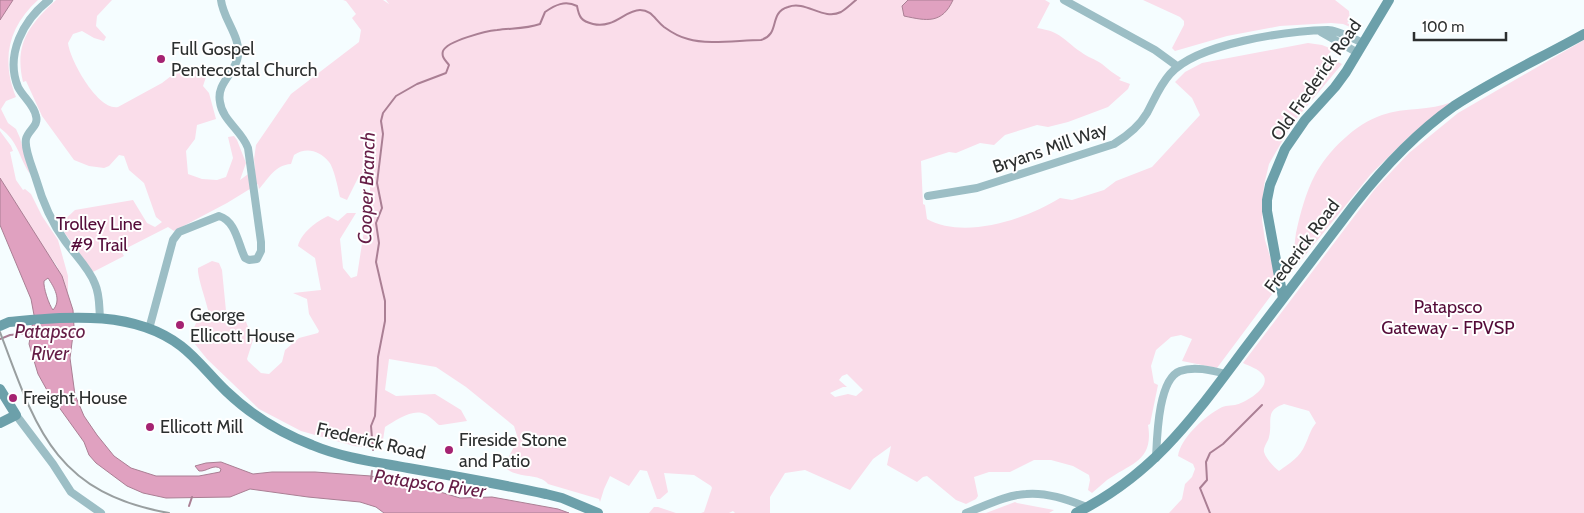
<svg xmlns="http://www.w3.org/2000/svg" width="1584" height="513" viewBox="0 0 1584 513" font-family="Cabin,sans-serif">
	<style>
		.green { fill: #faddea; fill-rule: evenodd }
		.water { fill: #e0a1c0; stroke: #aa7f94; fill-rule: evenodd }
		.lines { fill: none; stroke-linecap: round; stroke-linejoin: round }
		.stream { stroke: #aa7f94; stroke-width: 2 }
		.street { stroke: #9cbec5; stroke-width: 8 }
		.secondary { stroke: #6ca0aa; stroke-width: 10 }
		.rail { stroke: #999fa0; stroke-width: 2 }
		.poi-dot { fill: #a52372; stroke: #fff; stroke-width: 2 }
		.labels { text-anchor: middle; stroke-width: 4; stroke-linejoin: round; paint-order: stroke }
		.poi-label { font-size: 18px; fill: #2c2f2f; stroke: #fff; text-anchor: start }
		.street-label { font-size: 18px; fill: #2c2f2f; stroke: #fff }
		.park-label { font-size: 18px; fill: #540b38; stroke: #fff }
		.water-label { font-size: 19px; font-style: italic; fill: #661e47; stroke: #fff }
	</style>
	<rect width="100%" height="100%" fill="#f5fdff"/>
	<path class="green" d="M0,0H38C8,27 1,60 16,97L6,101L1,109L8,123L16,129L20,138L30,174C18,156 19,142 0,128Z
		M56,0H112L97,16L96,26L106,37L104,41L94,38L82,31L73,34L68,43C70,60 98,111 118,107L162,83L175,73L195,70L204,73L206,77L203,86L209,93L216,119L197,125L195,139L186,151L188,174L202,179L217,180L226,177L233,158L228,137L234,136L237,140L246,163L240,180L255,169L254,159L256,145L291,94L359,42L361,30L352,18L356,14L346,1L343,0H383L389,4L386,0H1045L1050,3L1037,28C1062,32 1062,39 1081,52C1087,57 1095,59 1102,64C1108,69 1114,74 1121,78L1119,80L1130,84L1128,89L1108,107L1068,122L1048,127L1037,125L1005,135L994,145L980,143L956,153L949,152L921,161L923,204L925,205L927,219C965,240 1026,219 1060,198L1072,200L1104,190L1116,181L1152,167L1200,115L1192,98L1175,82L1185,72L1202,63L1308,43L1322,45L1332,49L1328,57L1342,64L1292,124L1269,164L1264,185L1262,220L1265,240L1275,273L1273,293L1217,368L1182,361L1192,339L1181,335L1171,337L1156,350L1151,366L1154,383L1158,385L1150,424L1148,425C1154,461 1131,463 1107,480C1102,484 1097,489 1092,493L1088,490L1090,480L1089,475L1073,466L1051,460H1034L1010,472H989L974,477L978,496L976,499L966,504L956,500L927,476L923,477L917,482L887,465L891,446L873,459L850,490L805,470L785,473L770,497V513H735L733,511L729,513H701L704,512L712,488L711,486L694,475L664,473L668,492L660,499H657L647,471L640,470L629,486L610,476L604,489L600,502L599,499L548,484C538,472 515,480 504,466L518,439L514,426L466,387L436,367L389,359L385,390L396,396L435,394L461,410L467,421L441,425H439C434,421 428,414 422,413C410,410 395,421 385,427L383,440L377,449L354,446L301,431L259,409L207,359L190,338V336L199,317L208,313V310C206,300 197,276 198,268L212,261L219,263L222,270L226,311L230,316L243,314L253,340L247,359L248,361L261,373L269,374L282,362L285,350L299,338L318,333L319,331L309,314L307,299L293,293L321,290L315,258L298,246C301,233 317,221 328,216L338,221L347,213H356L340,239L343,268L351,278L357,276L370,192V174L358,178L347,200L340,197C338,188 334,168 329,162C319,150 306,147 294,155L291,164C275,165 269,178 259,189L258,184L227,203L174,231L168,227L121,251L124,256L93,272L59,225L75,210L133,200L147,223L155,227L162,222L156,217L144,183L129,170L124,156L119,155L109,166L104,168L89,166L74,160L42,116L26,81L23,82C14,44 29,25 56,0ZM847,374L863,390L856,396L848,394L835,397L830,393L843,387H847L839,380L842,376Z
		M1143,0H1335L1349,11L1350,20L1347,23L1351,25L1350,27L1343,24L1331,23L1280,26L1227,36L1175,51L1172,48L1184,25V21L1180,17Z
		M1584,40V513H1169L1182,499L1185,484L1192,477L1195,469L1193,464L1178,456C1181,438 1202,419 1217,410C1224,405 1228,406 1235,405C1245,403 1272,387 1263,375C1259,369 1249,366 1243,363L1375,189L1409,153L1458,113ZM1284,404L1309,411L1316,423C1310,430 1309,437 1305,445C1300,457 1290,463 1279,471C1274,467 1266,459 1264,452C1263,447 1268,442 1269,437C1273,421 1264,411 1284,404Z
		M1452,102L1410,136L1371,174L1290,274C1294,261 1294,246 1296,233C1300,214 1306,192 1315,175C1328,151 1355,124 1382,115C1405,107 1430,111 1452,102Z
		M0,131L11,146L13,151L10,152L16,180L23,190L25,189L31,194L42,216L58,240L68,276V293L57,266L40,243L0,178Z
		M1015,502L1017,503L1054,510L1049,513H986Z
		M654,507H658L676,513H649Z"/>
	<path class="water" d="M0,0H13L0,20Z
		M908,0H953C942,24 927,21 904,16L902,6Z
		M0,178L62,276L73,310L74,327L70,358L75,395L84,416L97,435L114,456L131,468L156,476H199L220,472L221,469C214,463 207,472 199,471L195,466L206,463L221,462L253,474L272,472H315L371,476L427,488L460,498L492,497L558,509L569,513H384L376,507L360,502L308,497L250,489L230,497L166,498L143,493L127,486L96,463L89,455L84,442L48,392L38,374L29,344L34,315L31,299L0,225ZM48,278C54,287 62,300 53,310C49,305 43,287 44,281Z"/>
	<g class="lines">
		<path class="stream" d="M0,339L10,335L31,333
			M373,450L371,426L375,416L378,357L385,321V301L376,262L379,243L376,223L382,208L377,183L383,134L381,121L383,113L396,96L417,84L446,73L449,65C446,61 441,57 443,51C447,41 486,31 497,30C512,28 526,29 540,24L545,12C555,5 565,0 577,6C579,17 581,21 593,24C614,29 625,10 640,10C652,10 655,20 664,27C671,32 679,37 688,39C707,45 740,40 761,40C781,34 768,13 788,7C806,0 823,21 841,12C846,9 851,4 856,0
			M371,479L372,471
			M189,506L192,497
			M1210,513L1200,488L1207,480L1206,462L1210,453L1223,444L1262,405"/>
		<path class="street" d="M49,0C23,20 5,55 18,87C23,97 34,105 36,116C39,126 28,130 26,139C24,149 33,169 36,179C42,200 52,223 65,241C75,255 89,268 95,284C100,295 99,307 100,318
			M1064,0L1155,50L1177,66
			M1321,32L1358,53
			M928,196L977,188L1114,144C1127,136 1139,127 1147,113C1154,100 1160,85 1170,74C1197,43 1287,31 1328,30C1338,30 1355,40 1364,43
			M149,329L173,240L179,232L219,216C236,221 238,244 245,258L249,260L257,259L261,251V242L248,148C242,131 222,120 220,102C216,83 236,73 238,56C241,37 223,19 221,0
			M16,415L53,464L71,492L101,513
			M1156,458C1157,438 1158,379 1180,371C1194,366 1211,370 1226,374
			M966,513C985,506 1006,495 1026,494C1047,492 1068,500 1087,507"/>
		<path class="secondary" d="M1283,298L1267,211V200L1270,185L1285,149L1305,120L1335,87L1346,72L1389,0
			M0,326L9,322C66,317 132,309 181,346C198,359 211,377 226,391C251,415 281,433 312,445C343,458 376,462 408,468C454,476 500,484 546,494L562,498L598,513
			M0,389L16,415L0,423
			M1076,513C1155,474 1195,415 1246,347C1282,300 1318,252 1354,205C1383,168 1416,133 1454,106C1495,79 1541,58 1584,34"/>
		<path class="rail" d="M0,332C36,429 55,493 169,513"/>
	</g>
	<g class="poi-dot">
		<circle cx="161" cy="59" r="5"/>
		<circle cx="180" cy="325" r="5"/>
		<circle cx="13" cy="398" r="5"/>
		<circle cx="150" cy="427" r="5"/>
		<circle cx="449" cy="450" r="5"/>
	</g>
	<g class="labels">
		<g class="poi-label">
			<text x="171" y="55">Full Gospel<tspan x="171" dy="21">Pentecostal Church</tspan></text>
			<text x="190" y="321">George<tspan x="190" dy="21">Ellicott House</tspan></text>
			<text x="23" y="404">Freight House</text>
			<text x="160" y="433">Ellicott Mill</text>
			<text x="459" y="446">Fireside Stone<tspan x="459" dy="21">and Patio</tspan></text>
		</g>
		<g class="street-label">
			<text transform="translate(1316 80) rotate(-55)" y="6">Old Frederick Road</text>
			<text transform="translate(1050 148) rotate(-19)" y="6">Bryans Mill Way</text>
			<text transform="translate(1302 246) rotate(-53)" y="6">Frederick Road</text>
			<text transform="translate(371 441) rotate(13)" y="6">Frederick Road</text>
		</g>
		<g class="park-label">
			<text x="99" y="230">Trolley Line<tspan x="99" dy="21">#9 Trail</tspan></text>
			<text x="1448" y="313">Patapsco<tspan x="1448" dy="21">Gateway - FPVSP</tspan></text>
		</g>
		<g class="water-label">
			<text transform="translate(366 188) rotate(-88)" y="7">Cooper Branch</text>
			<text x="50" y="338">Patapsco<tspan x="50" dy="22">River</tspan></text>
			<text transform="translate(430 483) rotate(8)" y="7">Patapsco River</text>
		</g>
	</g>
	<path d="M1414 32v8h92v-8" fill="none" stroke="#2c2f2f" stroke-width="2.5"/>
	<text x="1422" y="32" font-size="15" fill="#2c2f2f" stroke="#ffffff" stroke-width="4" paint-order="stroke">100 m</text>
</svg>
